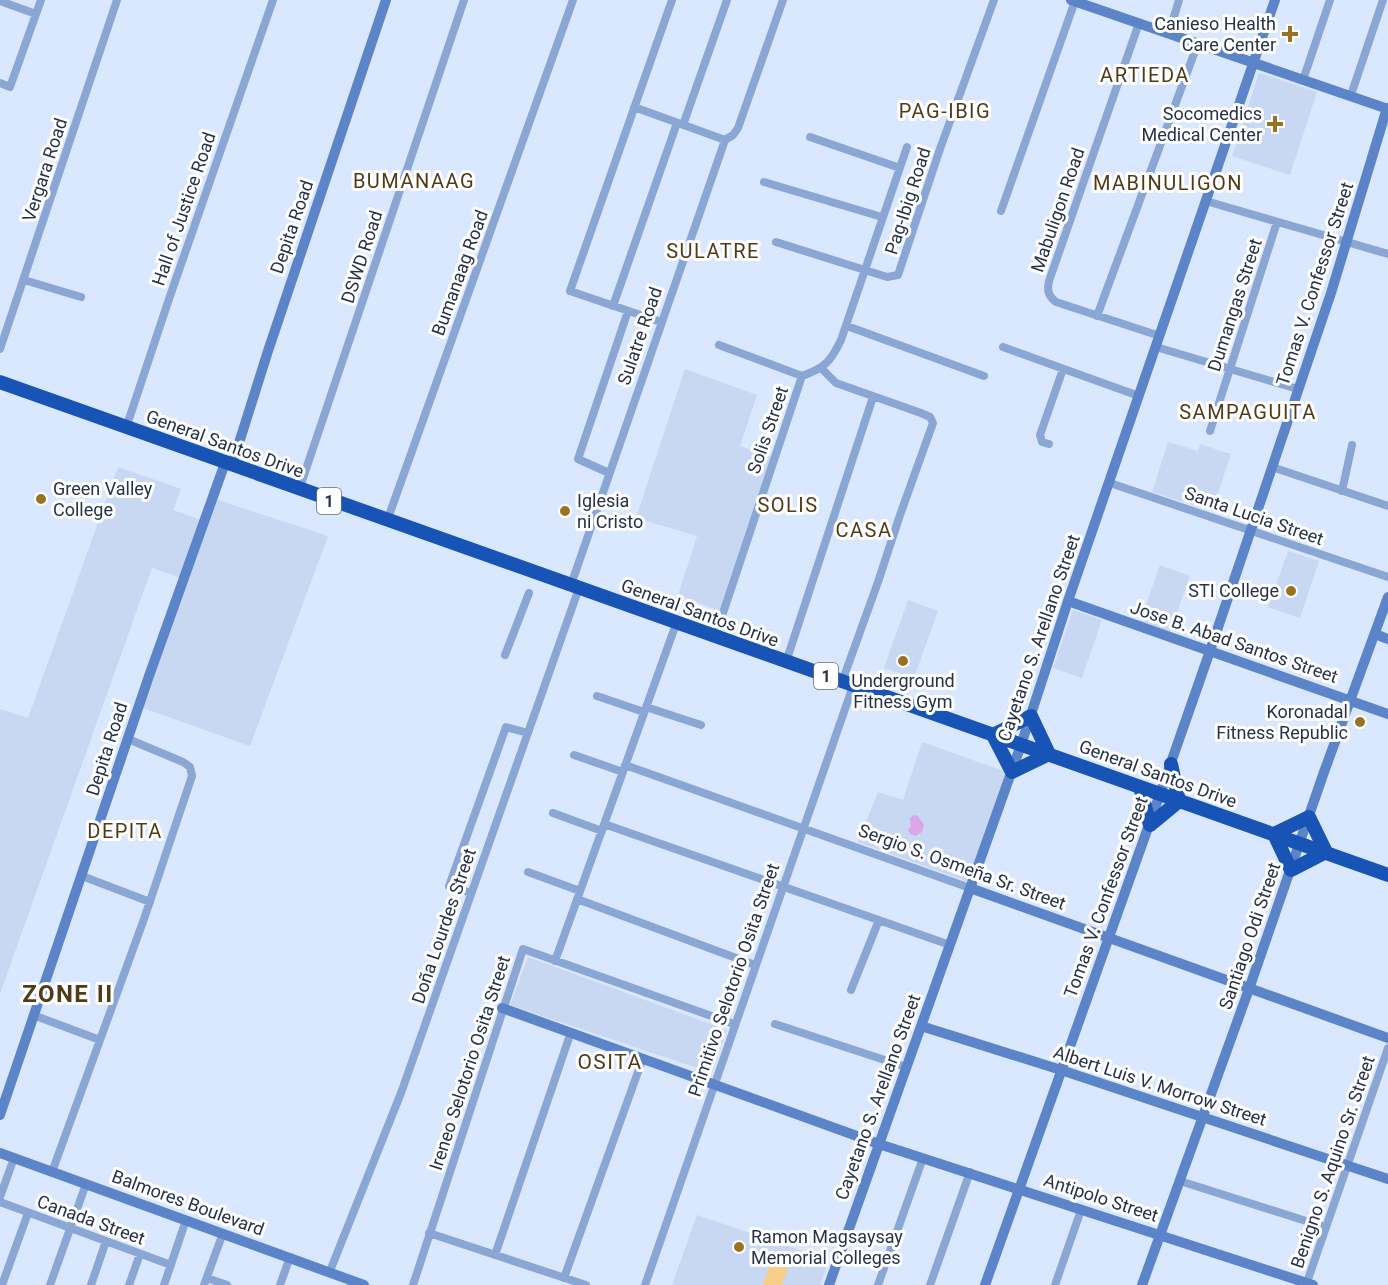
<svg xmlns="http://www.w3.org/2000/svg" width="1388" height="1285" viewBox="0 0 1388 1285" font-family="Roboto,sans-serif">
	<style>
		.built { fill: #c9d8f2 }
		.green { fill: #f7ce87 }
		.water { fill: #dca6e8 }
		.lines { fill: none; stroke-linecap: round; stroke-linejoin: round }
		.street { stroke: #89a6d4; stroke-width: 8 }
		.secondary { stroke: #5c84c9; stroke-width: 10 }
		.highway { stroke: #1854b6; stroke-width: 14 }
		.poi-dot { fill: #9b721f; stroke: #fff; stroke-width: 2 }
		.labels { text-anchor: middle; stroke-width: 6; stroke-linejoin: round; paint-order: stroke }
		.shield { fill: #fff; stroke: #66707f; stroke-width: 1.5 }
		.shield-label { font-size: 16px; font-weight: bold; fill: #253248 }
		.poi-label { font-size: 18px; fill: #253248; stroke: #fff; text-anchor: end }
		.street-label { font-size: 18px; fill: #253248; stroke: #fff }
		.neighbourhood-label { font-size: 20px; letter-spacing: 1.5px; fill: #503b16; stroke: #fff }
		.quarter-label { font-size: 21px; letter-spacing: 1.5px; fill: #503b16; stroke: #fff }
		.district-label { font-size: 24px; font-weight: bold; letter-spacing: 1.5px; fill: #503b16; stroke: #fff }
	</style>
	<rect width="100%" height="100%" fill="#d9e7ff"/>
	<path class="built" d="M1259,73L1317,92L1290,175L1232,156Z
		M685,369L757,395L740,446L773,457L720,611L678,595L697,536L636,518Z
		M1168,442L1198,451L1200,444L1231,454L1212,511L1152,492Z
		M118,467L181,489L173,510L202,520L181,578L152,568L0,994V709L28,718Z
		M215,499L328,536L250,746L140,707Z
		M1288,551L1319,561L1300,618L1268,607Z
		M1160,565L1190,576L1170,632L1140,621Z
		M908,600L938,611L914,678L884,668Z
		M1073,610L1102,620L1082,678L1053,668Z
		M922,742L1007,772L968,882L858,842L878,792L903,800Z
		M528,957L727,1030L712,1073L510,1005Z
		M697,1215L829,1260L820,1285H672Z"/>
	<path class="green" d="M772,1259L789,1265L782,1285H763Z"/>
	<path class="water" d="M914,815L918,816L924,825L922,832L915,836L910,834L908,830L911,826L910,818Z"/>
	<g class="lines">
		<path class="street" d="M0,1L36,14
			M1139,23L1049,281C1047,290 1048,296 1056,302L1160,336
			M1169,33L1179,0
			M1303,80L1330,0
			M0,83L10,87L41,0
			M1351,95L1383,0
			M634,107L725,140
			M683,125L727,0
			M810,137L900,168
			M764,182L882,217
			M1206,201L1388,254
			M1001,211L1075,1
			M776,242L887,277L898,275L940,149L994,0
			M24,280L81,297
			M613,306L677,123
			M1097,316L1198,43
			M661,322L570,291L672,0
			M847,326L984,376
			M719,345L802,376
			M1003,347L1139,396
			M1156,347L1298,389
			M0,349L117,0
			M821,368L836,383L921,413L930,417L933,423L900,515L878,582L842,682
			M126,428L169,299L273,0
			M1210,431L1277,222
			M1049,444L1042,442L1040,435L1063,369
			M1272,467L1388,506
			M609,473L578,459L628,311
			M1110,483L1388,577
			M299,490L464,0
			M1342,491L1352,445
			M387,521L573,0
			M571,585L725,140L733,135L738,128L783,0
			M715,637L802,376C825,368 831,361 841,340L907,147
			M505,655L529,593
			M786,662L873,397
			M597,696L644,712
			M646,707L701,725
			M574,755L623,772
			M625,765L970,888
			M553,813L602,831
			M604,824L950,945
			M528,872L580,891
			M82,876L150,902
			M471,893L449,886L506,727L528,733
			M577,899L755,965
			M555,961L676,624
			M851,990L879,920
			M33,1015L100,1040
			M775,1024L906,1067
			M52,1172L144,919L192,776L190,767L183,762L128,739
			M1180,1181L1325,1227
			M0,1197L14,1158
			M0,1202L171,1265
			M429,1233L586,1285
			M495,1255L571,1032
			M330,1271L401,1093L579,588
			M207,1278L227,1285
			M564,1278L643,1058
			M2,1285L28,1213
			M50,1285L86,1184
			M91,1285L106,1241
			M129,1285L140,1254
			M164,1285L186,1220
			M204,1285L223,1233
			M280,1285L290,1257
			M413,1285L523,949L734,1024
			M645,1285L853,686
			M878,1285L923,1158
			M930,1285L970,1172
			M1055,1285L1081,1210
			M1306,1285L1388,1048"/>
		<path class="secondary" d="M1071,0L1388,109
			M232,465L268,351L386,0
			M1068,601L1388,714
			M1375,634L1388,639
			M970,888L1388,1038
			M502,1008L879,1144L1313,1285
			M921,1026L1061,1070L1388,1179
			M0,1115L149,676L225,463
			M0,1153L364,1285
			M829,1285L1021,745L1068,601L1275,0
			M985,1285L1160,794L1210,651L1331,293L1387,108
			M1142,1285L1249,989L1324,772L1388,597"/>
		<path class="highway" d="M0,382L1388,875
			M993,735L1031,716L1049,754
			M993,735L1012,772L1049,754
			M1140,787L1150,825L1179,801L1171,764
			M1274,834L1309,817L1326,852
			M1274,834L1291,870L1326,852"/>
	</g>
	<g class="poi-dot">
		<path d="M1287 25h6v6h6v6h-6v6h-6v-6h-6v-6h6z"/>
		<path d="M1272 115h6v6h6v6h-6v6h-6v-6h-6v-6h6z"/>
		<circle cx="41" cy="499" r="6"/>
		<circle cx="565" cy="511" r="6"/>
		<circle cx="1291" cy="591" r="6"/>
		<circle cx="903" cy="661" r="6"/>
		<circle cx="1360" cy="722" r="6"/>
		<circle cx="739" cy="1247" r="6"/>
	</g>
	<g class="labels">
		<g class="shield">
			<rect x="317" y="488" width="24" height="26" rx="4.5"/>
			<rect x="814" y="663" width="24" height="26" rx="4.5"/>
		</g>
		<g class="shield-label">
			<text x="329" y="507">1</text>
			<text x="826" y="682">1</text>
		</g>
		<g class="poi-label">
			<text x="1276" y="30">Canieso Health<tspan x="1276" dy="21">Care Center</tspan></text>
			<text x="1262" y="120">Socomedics<tspan x="1262" dy="21">Medical Center</tspan></text>
			<text x="53" y="495" text-anchor="start">Green Valley<tspan x="53" dy="21">College</tspan></text>
			<text x="577" y="507" text-anchor="start">Iglesia<tspan x="577" dy="21">ni Cristo</tspan></text>
			<text x="1279" y="597">STI College</text>
			<text x="903" y="687" text-anchor="middle">Underground<tspan x="903" dy="21">Fitness Gym</tspan></text>
			<text x="1348" y="718">Koronadal<tspan x="1348" dy="21">Fitness Republic</tspan></text>
			<text x="751" y="1243" text-anchor="start">Ramon Magsaysay<tspan x="751" dy="21">Memorial Colleges</tspan></text>
		</g>
		<g class="street-label">
			<text transform="translate(45 170) rotate(-72)" y="6">Vergara Road</text>
			<text transform="translate(908 201) rotate(-72)" y="6">Pag-Ibig Road</text>
			<text transform="translate(184 209) rotate(-71)" y="6">Hall of Justice Road</text>
			<text transform="translate(1058 210) rotate(-71)" y="6">Mabuligon Road</text>
			<text transform="translate(292 227) rotate(-71)" y="6">Depita Road</text>
			<text transform="translate(362 257) rotate(-72)" y="6">DSWD Road</text>
			<text transform="translate(460 273) rotate(-70)" y="6">Bumanaag Road</text>
			<text transform="translate(1315 284) rotate(-72)" y="6">Tomas V. Confessor Street</text>
			<text transform="translate(1235 305) rotate(-72)" y="6">Dumangas Street</text>
			<text transform="translate(640 336) rotate(-71)" y="6">Sulatre Road</text>
			<text transform="translate(768 430) rotate(-71)" y="6">Solis Street</text>
			<text transform="translate(225 444) rotate(20)" y="6">General Santos Drive</text>
			<text transform="translate(1254 516) rotate(19)" y="6">Santa Lucia Street</text>
			<text transform="translate(700 613) rotate(20)" y="6">General Santos Drive</text>
			<text transform="translate(1039 638) rotate(-71)" y="6">Cayetano S. Arellano Street</text>
			<text transform="translate(1234 642) rotate(19)" y="6">Jose B. Abad Santos Street</text>
			<text transform="translate(107 749) rotate(-72)" y="6">Depita Road</text>
			<text transform="translate(1158 774) rotate(20)" y="6">General Santos Drive</text>
			<text transform="translate(962 867) rotate(20)" y="6">Sergio S. Osmeña Sr. Street</text>
			<text transform="translate(1106 897) rotate(-70)" y="6">Tomas V. Confessor Street</text>
			<text transform="translate(444 926) rotate(-71)" y="6">Doña Lourdes Street</text>
			<text transform="translate(1250 936) rotate(-71)" y="6">Santiago Odi Street</text>
			<text transform="translate(734 980) rotate(-71)" y="6">Primitivo Selotorio Osita Street</text>
			<text transform="translate(470 1063) rotate(-72)" y="6">Ireneo Selotorio Osita Street</text>
			<text transform="translate(1160 1086) rotate(18)" y="6">Albert Luis V. Morrow Street</text>
			<text transform="translate(878 1097) rotate(-70)" y="6">Cayetano S. Arellano Street</text>
			<text transform="translate(1333 1162) rotate(-71)" y="6">Benigno S. Aquino Sr. Street</text>
			<text transform="translate(1101 1198) rotate(18)" y="6">Antipolo Street</text>
			<text transform="translate(188 1203) rotate(20)" y="6">Balmores Boulevard</text>
			<text transform="translate(91 1220) rotate(20)" y="6">Canada Street</text>
		</g>
		<g class="neighbourhood-label">
			<text x="1145" y="82">ARTIEDA</text>
			<text x="945" y="118">PAG-IBIG</text>
			<text x="414" y="188">BUMANAAG</text>
			<text x="1168" y="190">MABINULIGON</text>
			<text x="713" y="258">SULATRE</text>
			<text x="1248" y="419">SAMPAGUITA</text>
			<text x="788" y="512">SOLIS</text>
			<text x="864" y="537">CASA</text>
			<text x="125" y="838">DEPITA</text>
		</g>
		<g class="quarter-label">
			<text x="610" y="1069">OSITA</text>
		</g>
		<g class="district-label">
			<text x="68" y="1002">ZONE II</text>
		</g>
	</g>
</svg>
